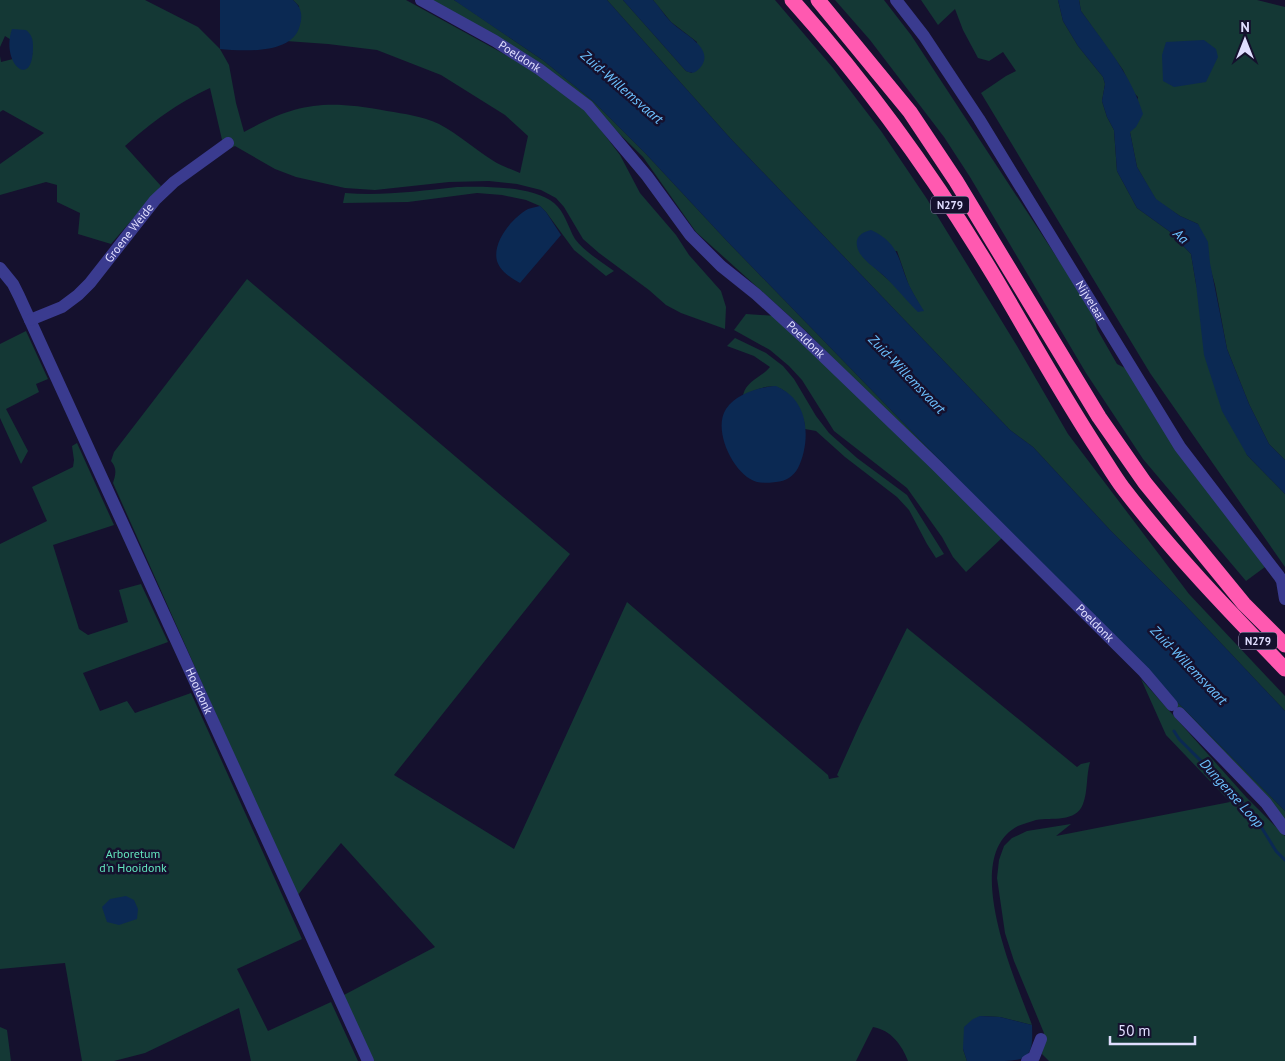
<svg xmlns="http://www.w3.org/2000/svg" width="1285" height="1061" viewBox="0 0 1285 1061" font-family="'PT Sans',sans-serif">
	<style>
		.green { fill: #143835; fill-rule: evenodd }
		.water { fill: #0b2953 }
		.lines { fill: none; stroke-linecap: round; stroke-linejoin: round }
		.stream { stroke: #0b2953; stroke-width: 3 }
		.minor { stroke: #3a3b8f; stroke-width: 12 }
		.highway { stroke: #ff59b0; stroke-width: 15 }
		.labels { text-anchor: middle; stroke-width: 5; stroke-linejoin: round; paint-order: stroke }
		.shield { fill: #15112e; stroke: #a3a0c0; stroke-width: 1 }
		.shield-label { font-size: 11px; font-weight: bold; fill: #e0deff }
		.street-label { font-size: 12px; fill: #e0deff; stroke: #15112e }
		.park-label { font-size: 12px; fill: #63e6bf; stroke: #15112e }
		.water-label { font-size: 14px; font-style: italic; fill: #6cc2ff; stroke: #15112e }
	</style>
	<rect width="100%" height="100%" fill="#15112e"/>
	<path class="green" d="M0,0H145L198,27L220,49L229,65L236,103L244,132C299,102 326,100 387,111C405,114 422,116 439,124C458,134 475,149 492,160C501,166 511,169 520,173L528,136L505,115L441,75L377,50L328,44L286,41C302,31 299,23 299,6L293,0H406L524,65L582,105L620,155L640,193L676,235L689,255L721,291L726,307L725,329L681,313L666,305L649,290L599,253L583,239L564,207L556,198L541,190L517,184L489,181L449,182L375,190L345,188L296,177L275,169L235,146L227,150L223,144L210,88C176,104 153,121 125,146L161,186L111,244L78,234L80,213L57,202V185L46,182L0,195V164L44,133L3,110L0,112V56L1,62L33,54L5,36L0,47Z
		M427,0H454L462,5L544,61L593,101L646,154L727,241L1018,541L1285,811V819L1017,543L806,331L696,232L643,157L589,104Z
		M607,0H623L686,71L692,73L697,42L671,22L653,0H775L833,68L881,131L927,199L1017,346L1068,434L1189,594L1285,696V711L1184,604L1110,530L1033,447L1010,430L730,138ZM897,251L909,286L923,311L864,258Z
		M835,0H884L911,35L1094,314L1097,329L1117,364L1125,368L1265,567L1246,581L1143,459L1086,373L970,177L944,137L870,40Z
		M921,0H1058L1063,21L1078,46L1103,77L1105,84L1102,101L1107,117L1114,130L1117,171L1137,208L1169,231L1191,254L1196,284L1247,455L1285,494V567L1150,373L981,93L1006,76L1016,71L1003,52L989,61L978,58L963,30L955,9L938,25Z
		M1079,0H1257L1285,7V460L1269,444L1249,404L1227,349L1215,285L1198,224L1180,216L1156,200L1137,167L1130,132L1138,97L1134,93L1123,70L1081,11Z
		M457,187C482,186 534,186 554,203C565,212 568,227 575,239C585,252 600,261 614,271L606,276L574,250L546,212L540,206L526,200L502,195L477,193L408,202L343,203L345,193C383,196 419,191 457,187Z
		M247,279L570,554L394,775L514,849L627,602L828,775L829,779L839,777L837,775L860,724L907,628L1077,767L1081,764L1090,762C1086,776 1088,791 1083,804C1076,823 1052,817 1036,820C1030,822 1023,824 1018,826C959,856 1016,981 1032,1025L1000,1017L980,1016L963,1049L967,1061H908C902,1045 891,1030 873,1027L856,1061H373L342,996L435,947L341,843L297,896L113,483C116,474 117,468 111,461L114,452Z
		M746,314L776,316L1003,537L966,572L953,557L942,537L907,488L834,431L802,380L789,366L770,350L734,330Z
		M26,331L48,379L36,384L39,392L6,409L28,451L21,464L0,418V344Z
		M735,338L766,353L783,366L794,379L816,416L829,433L857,458L907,495L944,554L936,558L927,544L909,510L897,497L845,457L816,431L805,429C805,420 802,415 797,407C782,380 768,384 743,395C747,380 761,378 770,367L754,356L727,346Z
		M77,443L114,525L53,545L79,629L88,635L128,622L119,590L141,584L168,642L83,673L100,711L127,701L135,713L191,693L302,939L237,969L268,1031L331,1002L358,1061H251L239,1008L145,1053L114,1061H82L65,963L0,969V544L47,521L32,487L73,467L74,460L72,446Z
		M1141,679L1247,798L1285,836V1061H1049L1042,1054L1044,1033L1014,961L1005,933L997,878L999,860L1004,846L1012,838L1027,831L1071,824L1056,836L1230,802L1166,735Z
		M0,1027L7,1030L11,1061H0Z"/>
	<path class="water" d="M220,0H293C301,7 303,15 300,25C293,55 243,51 220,49Z
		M454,0H607L730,138L1010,430L1033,447L1110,530L1184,604L1285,711V811L1018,541L727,241L646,154L593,101L544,61Z
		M623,0H653C659,6 664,15 670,21C681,33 717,48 700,68C695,73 693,74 686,71Z
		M1058,0H1079L1081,11C1104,43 1132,76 1143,114L1136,127L1130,132L1137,167L1156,199L1180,216L1198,224L1208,242L1210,263L1227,349L1249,404L1269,444L1285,460V494L1247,455L1222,411L1204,355L1196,284L1191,254L1169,231L1137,208L1117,171L1114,130L1107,117L1102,101L1105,84L1103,77L1078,46L1063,21Z
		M12,29L26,30C32,35 33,39 33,47C33,91 0,64 12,29Z
		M1204,40L1216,49L1218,57L1206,82L1174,87L1163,81L1162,55L1166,42Z
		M540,206L546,212L561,235L520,283C511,278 500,271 497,261C492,242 512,218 528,209C531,208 536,207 540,206Z
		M871,230C901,244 898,262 910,287C914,295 919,303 924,311L918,312C906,300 895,286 883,275C874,267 859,258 857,246C855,236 863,232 871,230Z
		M776,386C780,388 786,391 789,394C810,411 809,446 798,468C793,477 786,481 776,482C771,483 763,483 757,482C734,476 712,430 726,409C736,394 759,387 776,386Z
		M126,896L134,900L138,909L137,919L119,925L107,922L102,907L110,899Z
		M980,1016L1000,1017L1032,1025C1033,1050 1032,1061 1004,1061C992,1061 979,1061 967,1061L963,1049L964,1027L973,1019Z"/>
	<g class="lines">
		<path class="stream" d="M1174,731L1179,739L1252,812L1276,851L1285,860"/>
		<g class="minor">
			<path id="s1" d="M421,0L495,41L539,69L588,106L647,176L690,235L721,266L756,294L801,335L936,465L1144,672L1172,705"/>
			<path id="s2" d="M896,0L924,36L979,119L1180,447L1279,576L1282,581L1285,599"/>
			<path id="s3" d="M0,268L13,284L19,296L368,1061"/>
			<path id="s4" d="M30,320L62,307L78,295L90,283L155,200L174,182L228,143"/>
			<path d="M1179,713L1266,803L1285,829"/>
			<path d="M1027,1061L1034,1057L1041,1039"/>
		</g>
		<path class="highway" d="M792,0C871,88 936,179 997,281C1030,337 1062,395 1098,450C1106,462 1114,476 1123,488C1172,552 1229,611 1285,669
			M818,0L910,112L956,181L1099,417L1145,483L1244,604L1285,645"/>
	</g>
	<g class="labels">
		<g class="shield">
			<rect x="931" y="196.5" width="38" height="17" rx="4"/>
			<rect x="1239" y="632.5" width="38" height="17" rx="4"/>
		</g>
		<g class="shield-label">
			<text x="950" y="209">N279</text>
			<text x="1258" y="645">N279</text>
		</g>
		<g class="street-label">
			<text dy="4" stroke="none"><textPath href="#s1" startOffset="114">Poeldonk</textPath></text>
			<text dy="4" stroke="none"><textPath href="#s4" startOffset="135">Groene Weide</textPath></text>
			<text dy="4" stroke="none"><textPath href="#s2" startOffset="359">Nijvelaar</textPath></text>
			<text dy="4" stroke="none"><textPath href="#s1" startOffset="519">Poeldonk</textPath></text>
			<text dy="4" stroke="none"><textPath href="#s1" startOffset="924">Poeldonk</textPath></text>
			<text dy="4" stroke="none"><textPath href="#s3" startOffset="468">Hooidonk</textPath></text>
		</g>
		<g class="park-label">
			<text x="133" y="858">Arboretum<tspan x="133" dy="14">d'n Hooidonk</tspan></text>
		</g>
		<g class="water-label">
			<text transform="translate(622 87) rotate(41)" y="5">Zuid-Willemsvaart</text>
			<text transform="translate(1181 236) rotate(43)" y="5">Aa</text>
			<text transform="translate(907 374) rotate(46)" y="5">Zuid-Willemsvaart</text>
			<text transform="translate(1189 665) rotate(46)" y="5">Zuid-Willemsvaart</text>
			<text transform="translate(1232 793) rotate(48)" y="5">Dungense Loop</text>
		</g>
	</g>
	<g transform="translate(1245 40)" stroke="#15112e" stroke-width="4" paint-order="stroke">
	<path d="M0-4L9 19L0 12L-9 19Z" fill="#e0deff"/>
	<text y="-8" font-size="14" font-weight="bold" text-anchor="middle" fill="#e0deff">N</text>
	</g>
	<path d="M1110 1036v8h85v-8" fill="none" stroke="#e0deff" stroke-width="2.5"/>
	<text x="1118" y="1036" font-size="15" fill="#e0deff" stroke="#15112e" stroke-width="4" paint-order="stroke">50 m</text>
</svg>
